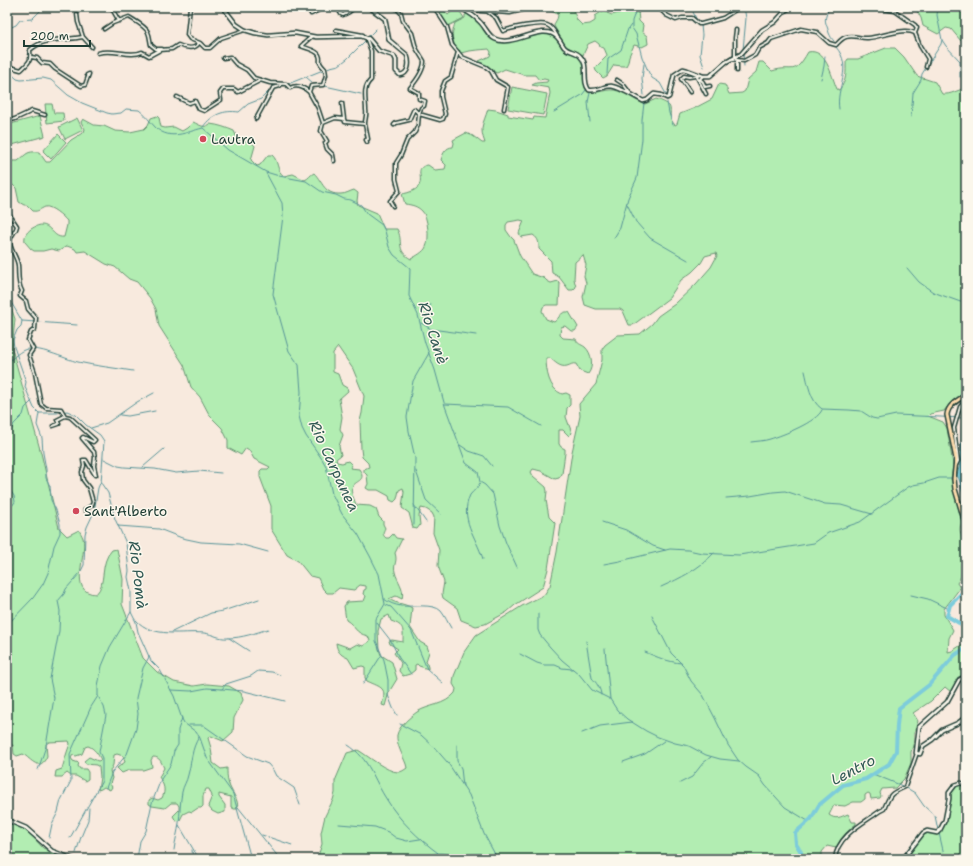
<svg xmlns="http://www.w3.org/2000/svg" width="973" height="866" viewBox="0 0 973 866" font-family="'Shantell Sans',sans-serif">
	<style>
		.green { fill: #b2edb2; stroke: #689573 }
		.water { fill: #7dccdb; stroke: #579398 }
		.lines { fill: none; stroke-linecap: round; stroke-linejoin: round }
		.stream { stroke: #579398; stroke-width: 1 }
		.river { stroke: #7dccdb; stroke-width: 4 }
		.street-casing { stroke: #1f3d34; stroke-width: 5 }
		.secondary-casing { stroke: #1f3d34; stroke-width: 5.5 }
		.primary-casing { stroke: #1f3d34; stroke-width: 6 }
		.street { stroke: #fbf7ec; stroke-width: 2 }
		.secondary { stroke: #fbf7ec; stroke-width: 2.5 }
		.primary { stroke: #fedbac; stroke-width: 3 }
		.poi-dot { fill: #d1495b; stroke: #fbf7ec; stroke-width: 1.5 }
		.labels { text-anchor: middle; stroke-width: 3; stroke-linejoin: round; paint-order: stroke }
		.poi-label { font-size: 14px; fill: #1f3d34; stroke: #fbf7ec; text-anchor: start }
		.water-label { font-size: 15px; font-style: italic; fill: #325a55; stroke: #fbf7ec }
	</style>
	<rect width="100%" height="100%" fill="#f8eade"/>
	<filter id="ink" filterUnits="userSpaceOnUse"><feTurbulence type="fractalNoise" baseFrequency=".025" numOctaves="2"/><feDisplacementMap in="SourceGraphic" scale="8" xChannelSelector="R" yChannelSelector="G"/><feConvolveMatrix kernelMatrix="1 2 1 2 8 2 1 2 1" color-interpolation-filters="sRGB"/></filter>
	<g filter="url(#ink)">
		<path class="green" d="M457,7L464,18L448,26L437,12L442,8L448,15Z
			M543,7H572L577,20L582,25L590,24L595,21V16L603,11L604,7H607V13L612,15L631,9L634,12L638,11L639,21L643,25L642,32L647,36L648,44L642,47L634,45L629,56L628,62L626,66H622L614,65L607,76L603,78L596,71L595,68L606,57L607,55L604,48L600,47L599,44L595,41L588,44L583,55L572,51L565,45L554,26C554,22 558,20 558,15C553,10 547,12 543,7Z
			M916,7H966V47L951,29L946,28L938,34L923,26L921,18L917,11Z
			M467,14C471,17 476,19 480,23C486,29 489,40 499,42C515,45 541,28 554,36C559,39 560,46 565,50C570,54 577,54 581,59C586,66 582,80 586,89C595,96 603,89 614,90C626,92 634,101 645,104L656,99C681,107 663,112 675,125L677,124L680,114L695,108L712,99L719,84L725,85L729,94L742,93L745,91L748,79L756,72L759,62H763L772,71C794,64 793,78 808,52C826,48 831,75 837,89L839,90C847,81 846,73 846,62L848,59H858L886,48H895L904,57L917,76L935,82L942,94C951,95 957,90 966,88V391L951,402L944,411L930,414L928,416L943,422L947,428L953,465L951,479L962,522C956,532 966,542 966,554C956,565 966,573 957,583L960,588L944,609V615L953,630L949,638L948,652L952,651L966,642V675L958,677L951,692L945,687L931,701L913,713L918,721L914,733V742L911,752V763L904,779L895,788L882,789L880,793L881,796L880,798L871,799L870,794L868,793L865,795V799L861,802H853L845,806L834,805L829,815C836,820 840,817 848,814L852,822H856V824C847,831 841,838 836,848L827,846L822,852V859H317L322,844L321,833L325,816L333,800L335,793V781L347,753L358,750C368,756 387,772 398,772C402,772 404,770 407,768L406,764C403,756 396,744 397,735C399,726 410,717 417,712C430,704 444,706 455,693L456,689L453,684L454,676L464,652L476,635L522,606L544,595L550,586L557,552L572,452L580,416L579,404L596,384L602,360V349L605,345L618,335L640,334L652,324L658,316L675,304L696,284L711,267L717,256L716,253L705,256L701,263L692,272L681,280L669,298L633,325H629L623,311L620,309H596L585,305L583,297L586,283L584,276L586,265L583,255L575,262L574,279L576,287L573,290H569L559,277L552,273L551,261L539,249C539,243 539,239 533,235L521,237L519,233L524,221L520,220L508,222L506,225V230L511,237L514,240L520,256L532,274L544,278L547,281L551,283L558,281L560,284L559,305H546L543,307L542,311L546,319L554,322C560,318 560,311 569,312L578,327L575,331H571L565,326L561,327L560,335L563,338L576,339C577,344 581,344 585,347C592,353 594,367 588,374L580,371L576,364C572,363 571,365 567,366C560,368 555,362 550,358H546C546,371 549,389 562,394L566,393L570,395V405L567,408L566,417L572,433L569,436L563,430H559V444L561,447L565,449V453L562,474L559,478L555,479L541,471L533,469L531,472L533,476L546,487L547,491L546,500L549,517L555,523L548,569L543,587L515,605L507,612L485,624L476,626L461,620L457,608L443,598L442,594L444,582L438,566L439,550L433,533L434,517L432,513L426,509L421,508L419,516L420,525L417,529L413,528L409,513L402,508L404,492L403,488L399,490L397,499L394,502L390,500L389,496L378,490H369L366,488L368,484L367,475L364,472V469L369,467L368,463L362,457L361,449L360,421L362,413L364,396L353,369L338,347L333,353V372L338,374L342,385L347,388L348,391L339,399L342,417L340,429L343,435L339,446L341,455L336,459L337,462L342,463L348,461L352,465L350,468L359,469C368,482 354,480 352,488C350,493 355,500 356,505L370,506L376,509L379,517L383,521V524L385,528C383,532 382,535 386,538H389L393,534L396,538L402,539L395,553C398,562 393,564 395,572C397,581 405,588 402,599L396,596L389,599C396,604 404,603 412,608L410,627L420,642L427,646L429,652L426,661L428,667V669L419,666L417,664L415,665V670L410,674L403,676L399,671L401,663L394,653L398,649L390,644L389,641L392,640L403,642C403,629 405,626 391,621L389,615L381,619L378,631L379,649L381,655L392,662L397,679L389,692L385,706L382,705C387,687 382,688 367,681L365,678V667L362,666L354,668L348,658C340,655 337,651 336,643L350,648L357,644L363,646L370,641L368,636C354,633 356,626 346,620L344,606L347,602L364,601L366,596L363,594L364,590L366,589V586L360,585L354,590L339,588L333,593H327L323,589L318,578L310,576L298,561L287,555L271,529V506L260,477V471L262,469H268L270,467L254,459L249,450L246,448L241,455L228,448V440L222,428L210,416L200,397L191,387L184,365L159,326L156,309L150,298L137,282L129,279L115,267L106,264L85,251L77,252L75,249L67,246L59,251L51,249L43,251H34L31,249L25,242C24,236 26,233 31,229C51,216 50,239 64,237L67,225V221C63,216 50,205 45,207C40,209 38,212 33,211L27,205H24L19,202L16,188L7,179V161H18C27,154 26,151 39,152L46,162H50L71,140L84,132L85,129L81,122L83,119L94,125L104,126L115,131L130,132L144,129L148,125L151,118L157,116L159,118L161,127L165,128L174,127L182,131L187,128L193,122C200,125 204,129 210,124C219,125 227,128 234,131L237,138L240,142C247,141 251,140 255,146L251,160L257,166L260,165L268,155H272C279,161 276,171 284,176L293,174L305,180C309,178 310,175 314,173C323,182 324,195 341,194C346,194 350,191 354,190L358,193L357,201L358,205L377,213L384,229H397C404,241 395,250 411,259C416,256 424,252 426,247C430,240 428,216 422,211C417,206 412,205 405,204L402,194C408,193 419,190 420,183C422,175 415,167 428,165L435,170L445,169L446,165L441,160C443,153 446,147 453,147L454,143L453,140L466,133L473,136L482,143H485C479,127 483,125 488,109L496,110L508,114V116L533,120L534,117L545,118L550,93L549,88L532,85L536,83L547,82L548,80L544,79L539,80L535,75H524L505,69L497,73C491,71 485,64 479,61L490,56L491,52L489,49C480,50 470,50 461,53C451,43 451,36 455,23L465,18V15Z
			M512,87L547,94L543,115L508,109Z
			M45,104H52L54,113H63L64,121L47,123Z
			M40,116L45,136L12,145L7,132V125Z
			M77,118L83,130L65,139L59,127Z
			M58,134L66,142L51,159L43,151Z
			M7,295L15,319L12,349L41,453L59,528L67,536L79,530C80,532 82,535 83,538C88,554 67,593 96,594C107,584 99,563 112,550L117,549L123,579L122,604L143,658L157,672L174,682L194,686L207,684L229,686L241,693L243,700L234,718L233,732L223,741L211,736L208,738L211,748L213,763L221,769L227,768C227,772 227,777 228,781C229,790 241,801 237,809H234L231,807V797L219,794V797L225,805V812L218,814L212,811L208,806L212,796L209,789H206L203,796V806L201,808H198L192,812L189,811L183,814L180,820L176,821L173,816L179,810V806L177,803H171L165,808L152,806L149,804V800L152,798L158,800L162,798C166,790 164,785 159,777L164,768C161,762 160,757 153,757L151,760L152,767L143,770H129L122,773L117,768L125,762L123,756L117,754L114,755L113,765L110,771L112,778L110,784L112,787L110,790L104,787L101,789L98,790L100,777L99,767L96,765L86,764L84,761L89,757L98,761L101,760C98,754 94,748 88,746L85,747L82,754L76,756L73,755L71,758L73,761L79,763L78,766L80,769H86L88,772V779L85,781L76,776H71L67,773L62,777H55L56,771L62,769C64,762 67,751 70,744L69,741L49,742L46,744L47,756C40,773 31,759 23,754L17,756L14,754L13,745H9L7,750Z
			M956,785L966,786V859H905L924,834L929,832L938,834L942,829L947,819L950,793Z
			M7,822L26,829L43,848L70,859H7Z"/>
		<path class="water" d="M966,408V505C962,495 962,484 957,475C965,453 958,429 966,408Z"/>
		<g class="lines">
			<path class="stream" d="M691,7L697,21
				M636,10L632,21V28L636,34L642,57L649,73L652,78L660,83L666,94
				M828,10C823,23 826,21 829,33C831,37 831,38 834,41
				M701,25L702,35L700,55L704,67
				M7,29L16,25L20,20L32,19L43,8L46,7
				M368,37L376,29
				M942,40L946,46L960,61V77
				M836,47C854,68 835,87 839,109
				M743,50L746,18L744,7
				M743,53L744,66
				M326,68L339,65L347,59L366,40
				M7,70L17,79L21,80L43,78L51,80L68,95L82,103L107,113L112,114L121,113L126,109L139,110C146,115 150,122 156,128C171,141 186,132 203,128L228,150L266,172L279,176L306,181L322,192L336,195L344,199L351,200L361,205L367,214L382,225L385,231L389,247L394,255L410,268L409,296L418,315L425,343L435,370L445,406L466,463L478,472L480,482L485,485L493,494L500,526L506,543L517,567
				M607,74L608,59L621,50L628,29L631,25
				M306,77L313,83L320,84
				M821,79L824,66L825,56
				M288,84L323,70
				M325,86L361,94
				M644,95L642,78L644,64
				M667,102L669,113L673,125
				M554,112L582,95L586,90
				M911,117L913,93L921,80L922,74L941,44L942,40L937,15L938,7
				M590,122L588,102L590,93
				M203,127C212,114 224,110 239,112L248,104L261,99L274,86L279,85
				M266,173L282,203L283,216L273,294L289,351L299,365L301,392L299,416L302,428L306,436L322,459L326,466L332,494L342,514L358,534L370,556L379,574L385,604L376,619V641L384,660L388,680V695L393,708L397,715
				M627,204L636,222L650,238L688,260
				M614,238L620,228L628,198L637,178L642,139V120L644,103
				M907,268L919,282L933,292L966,304
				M7,282L12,304L22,321L21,326L17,330L13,340L14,347L26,382L25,387L34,408L39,413H57L67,411L76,415L86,425L100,435L104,441L101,483L108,493L115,519L126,543L129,571L128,577L131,591V612L136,622L138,632L151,661L160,670L174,696L182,719L184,723L196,732L200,738L207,758L233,794L251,859
				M425,306L431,305
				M22,321L77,325
				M421,323L431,329L476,335
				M7,364C10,360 19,352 24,350C37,345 65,359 78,362C96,366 115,368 133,371
				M805,371C808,383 810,401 822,409L849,410L861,411L872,418L877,419L896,415L963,418
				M445,404L508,407L541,426
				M120,415L128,416L155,411
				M91,428L107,423L137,402L154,393
				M7,438L14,424L23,415L25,408L32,401
				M751,442C758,441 764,441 770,439C783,435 817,422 822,410
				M460,445L469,451L484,456L492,466
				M104,459L118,466L124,467L155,469L176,473L199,471L221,473
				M143,467L164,449
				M416,471L426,500L441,514
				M7,474L10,490L14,496L15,502L11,507L7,522
				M480,483C478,488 473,491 470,495C459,519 476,536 483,559
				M726,498L750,496L773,492L785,491L825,504L841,505L872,514
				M414,505L426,522
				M602,522L626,530L653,546L665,550
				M414,525L415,458L409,431L407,417L413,381L429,353
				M118,526L159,529L182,538L201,542L239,544L268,552
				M604,564L620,561L670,549L688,550L702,553L739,555L814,543L828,533L860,522L908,487L913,485L924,483L939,478H954
				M661,587C681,578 699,569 714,553
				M911,595L928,599L949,609
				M384,599C389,603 395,605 401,606C411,607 434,603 441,611C445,616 448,623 451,628
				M386,605L391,607L411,630L427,669L443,683
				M538,614V630L540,635L550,647L562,660L579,674L592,690L610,699L617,710L627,719L646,731L658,737L675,743L689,746L706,755L720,759L739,761
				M652,616L671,653L683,665L691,681L703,695L715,718L728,745L738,760L746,767L759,776L765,785L785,807L808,821
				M136,620C153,639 182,631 204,633C213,634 219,639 228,638C242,638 255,633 268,629
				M377,623L391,641L399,658L411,674
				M7,625L33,598L43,584L48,573L54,546L60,533V524L56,510L51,500L50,486L46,478V469L43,453L42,438L37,425L39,413
				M172,632L211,613L223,611L259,599
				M229,638L249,651
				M586,641L592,678C596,682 601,689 601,695
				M605,649L610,699
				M645,652C657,657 668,662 681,663
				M520,654L537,663L544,665H555L562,668L572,669
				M363,684L381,656
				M222,689L226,684L251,676L258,671L272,672L280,675
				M171,690L191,691L207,688L222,689L244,691L285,701
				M400,724L421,735L434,747L448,763L469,795L484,834L497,858
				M189,725H203L247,756L268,764L273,770L276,776L294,788L300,805
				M582,733L600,726L632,722
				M348,745C370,759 373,779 387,800C399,820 419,839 438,853
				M457,745V761L461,768L463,786
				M623,762L645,754L664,741
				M38,770L46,746L54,698L50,679L59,631L60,611L58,601L64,594L66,589L80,573L84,565L85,534L87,527L94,512L98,488L101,481
				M873,774L905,787L915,793L924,806L935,816L938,830
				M680,783L692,777L703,763L711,757
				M106,788L112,772L127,754L136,729L138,714L136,698L143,668L149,657
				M238,807L280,859
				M339,824L375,827L388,832L396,838L407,841L420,839
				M179,825L199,859
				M939,833L945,859
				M262,835L292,845
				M49,838L52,824L58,812L61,800L71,781L70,754L91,707L98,696V686L102,666L110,647L131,612
				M70,838L102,781V758L99,752L106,715L104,707L98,696
				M174,850C175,841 178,832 179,823C180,813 180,803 182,792C183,786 187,781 188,775C192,761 191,749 199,737
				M192,850L193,859
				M76,853L81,837L88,820L89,808
				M137,859L140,841L146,831L152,803L161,779L171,764L174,751L178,745V730L182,718
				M423,859C427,857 431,854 435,854C442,852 449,855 456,855C472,855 485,851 499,859"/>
			<path class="river" d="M966,589L950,605L947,616L966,627
				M802,859L801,852L796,844L795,833L811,819L819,805L843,785L866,779L889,764L896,751L897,725L899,708L929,685L955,655L966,648"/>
			<g class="street-casing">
				<path id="street" d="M111,7L119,21
					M190,7L187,35L190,39L200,43L205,48H210L221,38L245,30
					M308,7L311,14L325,7
					M337,7L341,14L343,15L349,12L355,7
					M432,7L436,10L447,27L452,45L462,57L486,67L491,71L496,80L508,87L504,109
					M471,7L480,11L510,13L534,7
					M635,7L638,10L641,7
					M658,7L666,15L676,20L682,18H692L699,24H701L723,18L740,7
					M827,7L828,8L858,7
					M873,7L895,11L915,25L917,28L915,33
					M488,12L496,18L503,31C511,28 540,22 547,25C552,27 555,32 557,36
					M77,14L78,22L83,37
					M104,29L113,23L129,17C135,21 145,26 148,32C150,36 150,41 151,45L156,49H162
					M336,30L363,35L364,37
					M915,33L920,46L928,59L926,67
					M311,37L301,46C305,48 317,50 319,55C322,62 316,60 325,69L326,75L323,85L311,86L309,92L318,108L323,123
					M98,53C112,48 130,58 142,52L149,56L160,50L172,49L178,45C185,48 195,50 199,43
					M31,57L37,58L42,63L50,64L55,69L81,86L85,85L89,74L87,75
					M735,57V38L736,30
					M223,58L230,57L236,64L247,70L254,78L270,83L286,84L290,88C297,84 303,87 309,92
					M731,59L744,61L755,55L759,48L768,43L771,39L801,29L817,32L829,43L836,45C839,42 842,38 846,37C854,34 861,39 868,38C881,37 903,27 915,33
					M7,66L21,70C30,61 31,62 30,50C46,36 64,41 83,37L92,47
					M737,71V60
					M698,76L697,77L706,94
					M703,76L700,79L703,82L705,87L710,86
					M617,80L623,84L630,93
					M690,92L681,79L684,76L689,77L701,75
					M177,97L189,103L195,101L199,109L204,111L221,100L220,93L223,89H234L238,92L261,80
					M342,103L344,119
					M256,119L273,88L280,86L281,84
					M7,121L15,119L32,111L45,115
					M365,123C365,119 367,115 366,110C366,100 362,87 371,80V51L367,40L368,38
					M394,125L396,123L409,120L414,109L419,114L440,120L443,119L445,114L441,97V91L445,81L451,77L458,52
					M334,161L333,155L327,149L325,143L327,141L321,131L323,123L335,118L344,119L345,122L365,124L368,139L366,140L367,142
					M393,206L390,201L399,191L396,179V163L401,155L407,140L415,132L418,125L419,114L421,108L424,106L425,101L419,99V93L410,88C416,81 424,71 424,61L416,48L412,33L403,21L401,13L395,7
					M7,208L11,217L17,226C16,232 11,234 10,241C9,248 17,257 18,265C19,274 17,283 22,291L20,296L26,301L28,309L36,318L35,329L31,332L28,340L33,349L29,355L35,373L41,404L46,408L61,409L65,416
					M65,416L70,417L95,440L93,442L83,437L82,438L94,452L95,457L94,466L96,475H95L86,460H83L84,466L82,472L83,480L89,488L93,502L92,505L85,510
					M53,426L59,424L57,420L65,416
					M956,465L958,461L954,428L960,407L966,400
					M835,859C837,838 858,826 873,816C877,813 879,811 884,809C890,795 889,794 905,787L917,753"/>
			</g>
			<g class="secondary-casing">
				<path id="secondary" d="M223,7L236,24L245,30L255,33L268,35L295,33L316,37L361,36L369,39L379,51L394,56L396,60V71L400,75C409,74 410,63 407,55L389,40L385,19L369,7
					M459,7C466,11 474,15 479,21C485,26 488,36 495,39C514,48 542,22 557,37C560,40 562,44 564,47C568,52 576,51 580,56C590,65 581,81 589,90C597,92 603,86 611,86C619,87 636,97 643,101L647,100L654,94L661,95L667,98L669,97L674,75L683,69L687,70L703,76H710L726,62L741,54L762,30L775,22L786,10L792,7
					M966,676L959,680L947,702L919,727L916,753L920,754L923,746L932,740L942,730L958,723L966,717
					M7,820L26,828L52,851L73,859
					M903,859L923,833L927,831L937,833L940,830L945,820L949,799V793L955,785L961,783L966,785"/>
			</g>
			<g class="primary-casing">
				<path id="primary" d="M966,395C958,400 948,405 947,415L956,459L954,479L955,489L966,526"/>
			</g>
			<use href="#street" class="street"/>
			<use href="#secondary" class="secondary"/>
			<use href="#primary" class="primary"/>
		</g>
	</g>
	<g class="poi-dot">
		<circle cx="203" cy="139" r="4"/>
		<circle cx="76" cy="511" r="4"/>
	</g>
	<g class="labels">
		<g class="poi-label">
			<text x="211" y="144">Lautra</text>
			<text x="84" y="516">Sant'Alberto</text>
		</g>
		<g class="water-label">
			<text transform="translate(433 333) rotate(72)" y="5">Rio Canè</text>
			<text transform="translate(334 466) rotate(65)" y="5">Rio Carpanea</text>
			<text transform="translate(138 575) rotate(83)" y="5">Rio Pomà</text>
			<text transform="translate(853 770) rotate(-28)" y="5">Lentro</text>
		</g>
	</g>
	<rect width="973" height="866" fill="none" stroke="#fbf7ec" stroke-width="24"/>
	<rect x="12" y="12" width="949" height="842" fill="none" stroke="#1f3d34" stroke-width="1.5" filter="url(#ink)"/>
	<path d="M24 40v6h66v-6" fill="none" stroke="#1f3d34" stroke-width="2"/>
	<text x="30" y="40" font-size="12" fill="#1f3d34" stroke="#fbf7ec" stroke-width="3" paint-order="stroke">200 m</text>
</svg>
